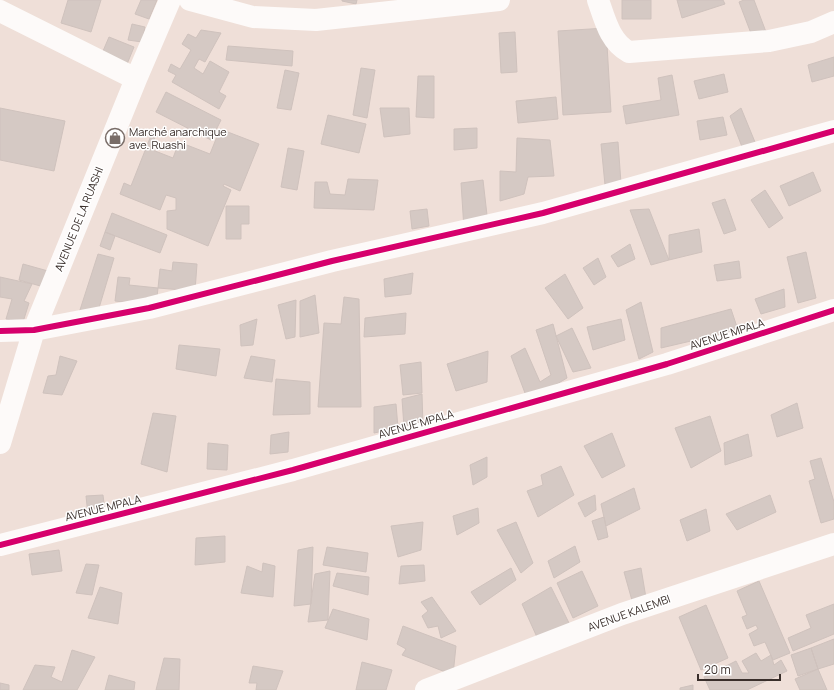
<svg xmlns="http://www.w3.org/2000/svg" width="834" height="690" viewBox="0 0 834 690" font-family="Manrope,sans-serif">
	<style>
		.building { fill: #d5c9c4; stroke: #cfc2bd }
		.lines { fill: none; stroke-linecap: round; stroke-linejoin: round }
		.minor { stroke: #fdfaf9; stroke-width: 22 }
		.cycleway-casing { stroke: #fff; stroke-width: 8 }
		.cycleway { stroke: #d6006c; stroke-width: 6 }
		.labels { text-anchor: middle; stroke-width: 3; stroke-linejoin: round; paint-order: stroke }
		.poi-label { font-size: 11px; fill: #3a2f2b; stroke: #fff; text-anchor: start }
		.street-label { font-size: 11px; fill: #3a2f2b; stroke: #fff }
	</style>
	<rect width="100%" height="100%" fill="#efdfd8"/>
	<path class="building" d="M68,0H101L91,32L61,23Z
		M141,0H157L149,19L135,14Z
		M342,0H357L356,4L342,1Z
		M622,0H651V19H622Z
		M677,0H723L725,4L682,18Z
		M744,0H754L766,32L752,36L739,2Z
		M132,24L145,27L142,42L128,40Z
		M606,28L611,112L563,115L558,31Z
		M201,30L221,33L205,62L199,59L194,68L203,74L210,61L229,72L219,92L226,96L219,109L172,82L176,75L168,71L171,64L180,69L191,50L182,44L188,34L196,38Z
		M515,32L517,72L501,73L499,33Z
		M109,37L134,47L125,69L100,58Z
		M228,46L293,51L292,66L226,60Z
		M834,57V76L812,82L808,65Z
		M361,68L375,70L367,118L353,115Z
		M285,70L299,73L291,110L277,108Z
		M724,74L728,92L699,99L694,81Z
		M672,75L679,115L626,124L623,106L661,100L658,78Z
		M418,76H434V118L416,117Z
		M166,92L221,120L211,140L156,112Z
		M556,97L558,119L518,123L516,101Z
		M0,108L65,121L54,171L0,160Z
		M380,108H409L410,134L384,137Z
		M741,108L757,147L744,152L730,116Z
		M328,115L366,124L359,153L321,144Z
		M723,117L727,135L700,140L697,121Z
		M154,128L158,130L150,149L173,158L179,142L210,154L220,129L259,144L240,191L224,184L223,186L231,190L208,246L167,229V211L176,210V198L166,195L160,210L120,194L124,183L131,186Z
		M477,128V148L454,150V129Z
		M517,138L550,140L554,176L528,177L524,194L500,201V171L516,172Z
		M618,142L621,183L605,185L601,144Z
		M288,148L304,151L297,190L281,187Z
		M813,172L821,191L789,206L780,186Z
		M348,179L378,180L374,210L314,208L315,182H327L330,194L345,195Z
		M483,180L488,224L464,229L461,183Z
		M765,190L783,218L769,228L751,200Z
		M725,199L736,230L724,234L712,203Z
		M226,206H249V224H241V239H226Z
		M427,209L429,226L412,229L410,211Z
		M649,209L669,260L651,265L630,210Z
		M112,213L167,235L160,253L105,232Z
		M699,229L702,252L669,260V235Z
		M105,232L115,236L110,250L100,246Z
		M630,244L635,259L618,267L611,256Z
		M806,252L816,298L798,303L787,257Z
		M98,254L114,258L96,318L79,313Z
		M598,258L606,277L594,285L583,268Z
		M739,261L741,278L717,281L714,265Z
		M173,262L197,264L195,291L158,288L160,269L172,271Z
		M23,264L48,271L44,287L19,280Z
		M413,273L411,294L385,297L384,279Z
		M565,274L583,308L568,319L545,288Z
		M0,277L32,284L24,301L29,303L23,322L6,319L12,299L0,297Z
		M118,277L130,278L129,285L158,288L156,306L115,301Z
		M784,289L785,307L761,314L755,299Z
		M315,295L319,333L300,337V301Z
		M344,297L359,299L361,407H318L324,323L341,324Z
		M296,300L295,337L286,339L278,305Z
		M641,302L653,352L639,359L626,310Z
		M731,309L738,330L661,348V328Z
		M406,313L405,334L364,337L365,318Z
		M257,319L253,345L241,346L240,325Z
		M621,319L625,340L593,350L587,327Z
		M553,324L567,378L528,401L511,356L525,348L540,382L551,375L536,330Z
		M572,328L591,368L573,372L556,336Z
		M179,345L220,349L216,376L176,369Z
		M488,351L487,382L456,391L447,364Z
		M60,356L77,361L62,395L43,393L48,376L56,375Z
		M251,356L275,360L272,382L244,378Z
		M421,362L422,393L403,395L400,365Z
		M276,379L310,382V414L273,415Z
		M422,394L423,426L404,427L402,399Z
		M797,403L803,428L777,437L771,415Z
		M396,404L398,428L374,433V407Z
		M153,413L176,416L167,472L141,464Z
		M710,416L721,451L691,468L675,428Z
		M289,432L288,452L270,454L271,435Z
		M612,433L625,466L602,478L584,446Z
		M748,434L752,456L725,465L724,443Z
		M208,443L228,445L227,470L207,469Z
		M487,457V477L473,485L470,465Z
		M821,458L834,502V519L821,523L809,481L815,479L810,461Z
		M561,466L574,495L538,517L527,491L543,485L541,475Z
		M634,488L640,509L606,526L601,504Z
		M103,495L105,511L88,515L86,496Z
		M595,495L596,510L585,517L578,503Z
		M770,495L776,512L737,530L726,514Z
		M478,508L479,523L457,535L453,516Z
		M706,509L710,531L687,541L680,520Z
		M604,517L608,537L598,540L592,521Z
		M423,522L421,550L398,557L391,526Z
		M516,522L533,563L521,573L497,530Z
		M225,536V562L195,565L196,538Z
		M575,546L580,562L554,578L548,561Z
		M313,547L311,604L294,606L298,550Z
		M327,547L368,553L366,572L323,565Z
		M59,550L62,571L32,575L29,554Z
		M263,563L275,566L273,597L241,593L247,566L262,572Z
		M86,564L99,565L92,595L76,593Z
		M424,565L425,581L399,584L401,566Z
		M511,568L516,580L480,605L471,592Z
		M641,568L646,598L633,604L624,572Z
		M330,571L328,620L308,622L315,574Z
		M582,571L598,606L573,618L557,583Z
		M337,573L369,577L368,595L333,586Z
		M759,581L790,653L773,660L765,642L754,646L749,634L758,629L756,625L747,629L742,617L747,615L737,591Z
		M100,587L122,593L118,624L88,618Z
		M551,587L572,629L541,646L522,604Z
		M432,597L456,631L441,638L438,626L428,628L422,616L428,611L421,602Z
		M834,604V634L793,651L788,638L811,628L806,615Z
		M706,605L728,658L701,670L679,617Z
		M333,609L369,619L367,640L325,628Z
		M403,626L456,646L453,675L402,655L406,649L397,644Z
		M834,639V664L818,669L811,648Z
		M811,648L818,669L798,676L791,655Z
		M72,650L95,657L77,690H23L35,665L55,667L51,677L62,682Z
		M756,653L761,661L771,655L774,665L781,660L787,671L747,690H710L704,677L736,661L742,673H749L742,661Z
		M164,658L180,659L179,690H156Z
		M362,662L392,670L386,690H356Z
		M253,666L283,671L276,690H256L257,683H249Z
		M818,669L827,690H800L795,679Z
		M109,675L135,682L134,690H105Z
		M0,683L9,685V690H0Z
		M693,685V690H680V688Z"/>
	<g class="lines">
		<path class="minor" d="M190,0L253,17L316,20L499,0
			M598,0C605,20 610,42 629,52L769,41L811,32L834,22
			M0,11L136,79
			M0,331L34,330L149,308L332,261L543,213L834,131
			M0,443L34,330L136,79L170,0
			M0,545L293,470L667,364L834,310
			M426,690L622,614L834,544"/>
		<g class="cycleway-casing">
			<path id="cycleway" d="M0,331L34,330L149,308L332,261L543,213L834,131
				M0,545L293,470L667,364L834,310"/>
		</g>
		<use href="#cycleway" class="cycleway"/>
	</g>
	<defs>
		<g id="shop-ring" transform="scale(1)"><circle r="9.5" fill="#fff" stroke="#796d68" stroke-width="1.5"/><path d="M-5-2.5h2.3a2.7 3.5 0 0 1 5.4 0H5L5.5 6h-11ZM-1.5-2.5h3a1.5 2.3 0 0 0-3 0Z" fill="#796d68"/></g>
	</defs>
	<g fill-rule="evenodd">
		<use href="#shop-ring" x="115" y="138"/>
	</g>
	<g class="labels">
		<g class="poi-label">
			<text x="129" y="136">Marché anarchique<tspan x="129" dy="13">ave. Ruashi</tspan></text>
		</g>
		<g class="street-label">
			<text transform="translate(79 219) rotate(-68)" y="4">AVENUE DE LA RUASHI</text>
			<text transform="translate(727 334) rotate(-18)" y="4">AVENUE MPALA</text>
			<text transform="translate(416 424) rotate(-16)" y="4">AVENUE MPALA</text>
			<text transform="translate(103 508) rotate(-14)" y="4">AVENUE MPALA</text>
			<text transform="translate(629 613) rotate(-20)" y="4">AVENUE KALEMBI</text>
		</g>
	</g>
	<path d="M698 674v6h82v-6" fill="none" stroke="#3a2f2b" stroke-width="2"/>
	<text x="704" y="674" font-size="12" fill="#3a2f2b" stroke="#ffffff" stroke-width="3" paint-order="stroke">20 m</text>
</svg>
